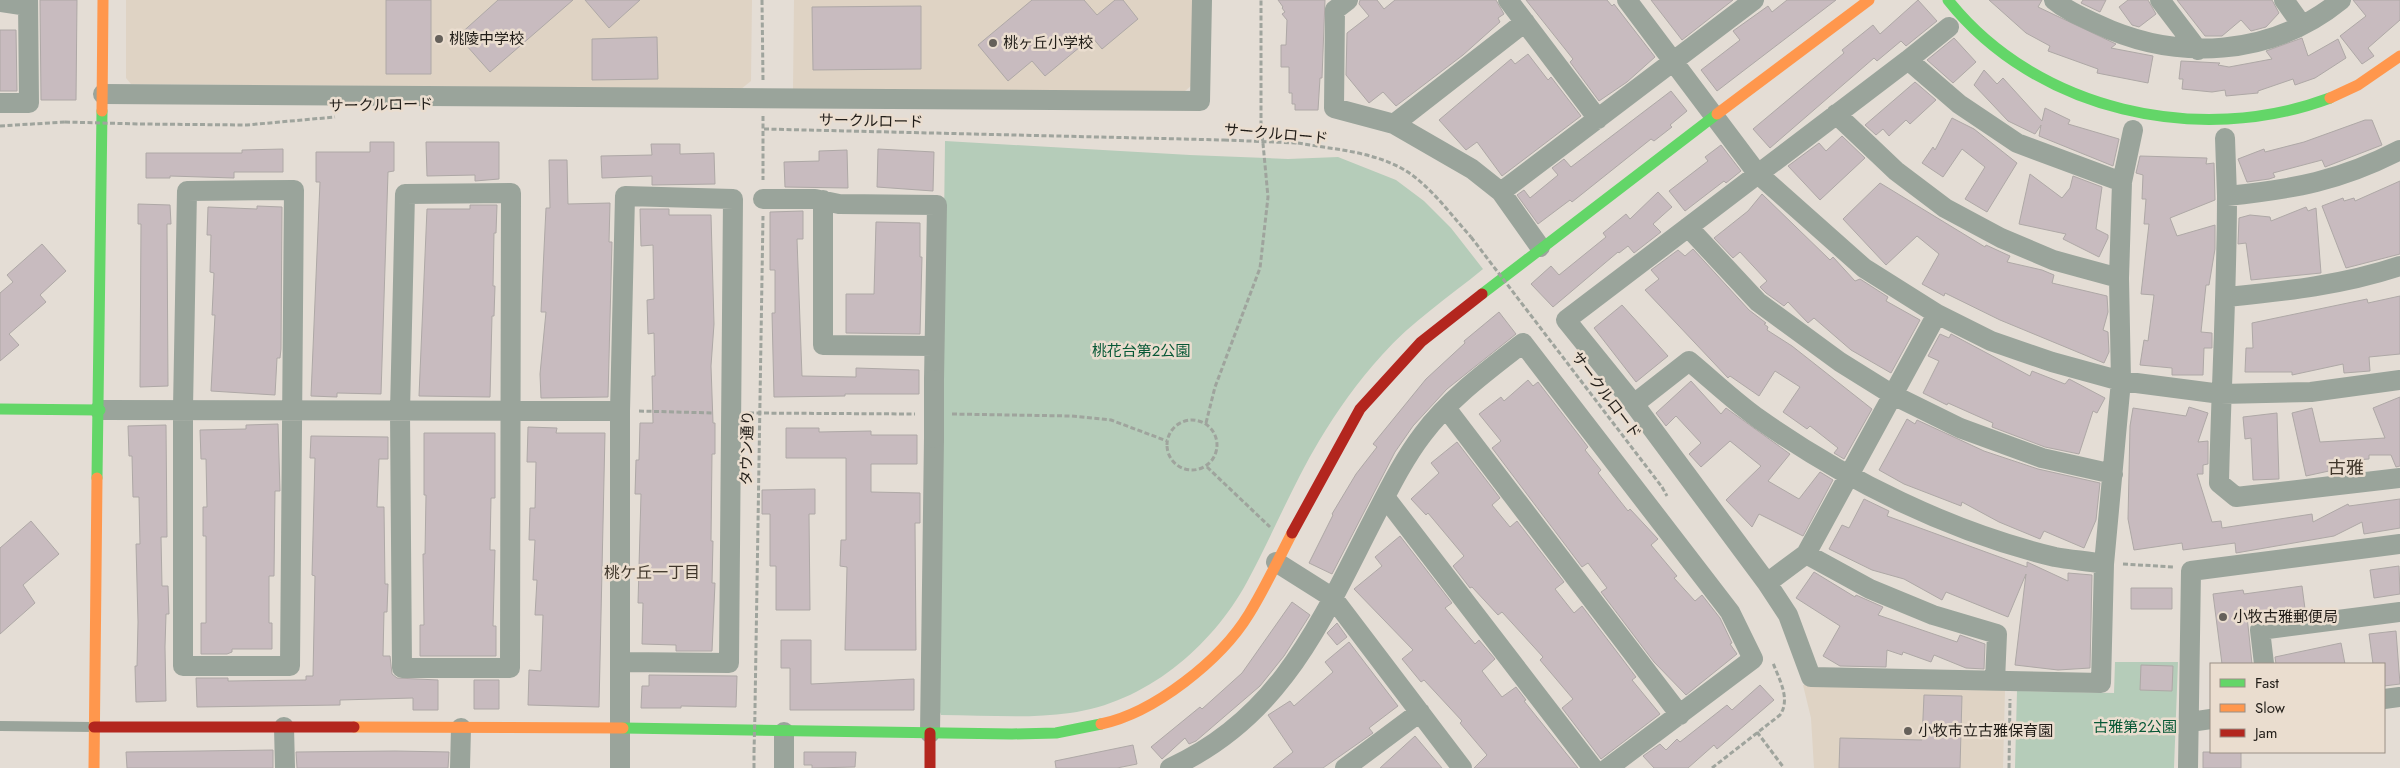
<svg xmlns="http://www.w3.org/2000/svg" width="2400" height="768" viewBox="0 0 2400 768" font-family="Jost,'Noto Sans JP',sans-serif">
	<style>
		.built { fill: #dfd3c4 }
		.green { fill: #b5ccb9 }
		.building { fill: #c8bbbf; stroke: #aea8a6 }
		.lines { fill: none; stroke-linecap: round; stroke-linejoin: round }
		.path { stroke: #9fa49d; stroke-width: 3; stroke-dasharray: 5 2.5; stroke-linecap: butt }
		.lane { stroke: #9aa49b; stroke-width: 10 }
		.street { stroke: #9aa49b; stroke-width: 20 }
		.fast { stroke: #63d668; stroke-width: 11 }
		.slow { stroke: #ff974d; stroke-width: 11 }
		.jam { stroke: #b3261e; stroke-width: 11 }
		.path-bridge { stroke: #9fa49d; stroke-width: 3; stroke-dasharray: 5 2.5; stroke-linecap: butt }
		.street-bridge { stroke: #9aa49b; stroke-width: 20 }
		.poi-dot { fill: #65605a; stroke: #eaddcf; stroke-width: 2 }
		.labels { text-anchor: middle; stroke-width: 5; stroke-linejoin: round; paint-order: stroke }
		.poi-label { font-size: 15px; fill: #211d18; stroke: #eaddcf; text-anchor: start }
		.street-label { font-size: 15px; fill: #211d18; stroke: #eaddcf }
		.park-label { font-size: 15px; fill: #075836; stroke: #eaddcf }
		.neighbourhood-label { font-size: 16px; fill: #40372b; stroke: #eaddcf }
		.quarter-label { font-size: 18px; fill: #40372b; stroke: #eaddcf }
	</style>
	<rect width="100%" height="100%" fill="#e4ddd5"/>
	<path class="built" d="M126,0H752L751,81L741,89L131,84L126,78Z
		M794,0H1193L1192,85L1184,92L793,90Z
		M1803,685L2005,690L2003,768H1814L1811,718Z"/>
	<path class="green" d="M945,141L1190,155L1288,159L1338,157L1396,180L1424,201L1451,228L1483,269C1449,297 1411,322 1382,355C1358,381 1337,411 1319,441C1292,486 1272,536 1247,582C1211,648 1145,703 1070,713C1028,719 984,715 941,715L938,706Z
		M2115,662H2178L2174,768H2015L2017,691L2114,693Z"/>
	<path class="building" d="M40,0H77L76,100H41Z
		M386,0H431V74H386Z
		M498,0H573L490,72L458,36Z
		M585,0H640L609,28Z
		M1032,0H1084L1097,15L1115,0H1123L1138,19L1102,49L1092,37L1045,76L1032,61L1008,81L978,45Z
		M1278,0H1325L1322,78H1320L1318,110H1295V104H1292V93H1289V67H1281V45H1286L1287,20L1282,14L1285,12L1282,8L1283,7Z
		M1360,0H1377L1384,9L1395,0H1496L1504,14L1498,18L1500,22L1463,55L1396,106L1383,92L1369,103L1346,75L1347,33L1369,16L1359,4Z
		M1526,0H1607L1612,6L1614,4L1655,57L1627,82L1599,101L1570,62L1573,59Z
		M1651,0H1733L1682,40Z
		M1787,0H1836L1717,91L1701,70L1740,40L1733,31L1768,6L1772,12Z
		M1918,0L1937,21L1906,46L1901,41L1877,61L1874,58L1770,148L1753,129L1844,53L1842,50L1873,25L1880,34Z
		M1989,0H2042L2038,7L2116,44L2111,48L2153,56L2148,83L2097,73L2098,69L2048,51L2050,46L2026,33Z
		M2083,0H2106L2100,12L2081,3Z
		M2128,0H2148L2156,14L2139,27L2132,25L2119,7Z
		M2177,0H2272L2279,13L2266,27L2251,31L2241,20L2222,36H2205Z
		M2353,0H2400V20L2368,48L2374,56L2362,64L2340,36L2366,16Z
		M921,6V69L813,70L812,7Z
		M0,30H16L17,91H0Z
		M657,37L658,79L592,80V39Z
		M1954,38L1976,62L1953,83L1927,60Z
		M2302,38L2308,56L2338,39L2346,58L2315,78L2295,85L2293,79L2258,91V93L2226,96L2225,90L2212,92L2182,89L2183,79H2179L2181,61L2220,63L2218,65L2229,67L2272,59L2266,51Z
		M1528,54L1548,80L1551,77L1581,116L1502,176L1477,142L1466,150L1439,120L1511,59L1515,64Z
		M1984,70L1997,84L2003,78L2042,121L2045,108L2070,120L2068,124L2119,139L2113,166L2039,136L2041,125L2035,134L2008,121L1974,85Z
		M1915,82L1936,100L1910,124L1906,120L1889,136L1883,129L1876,135L1865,125Z
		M1671,91L1687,111L1670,125L1672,127L1654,141L1651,139L1572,202L1570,200L1538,224L1517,195L1524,190L1530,198L1558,175L1552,168L1564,159L1571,167Z
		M1952,118L1974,129L2017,163L1987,212L1965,199L1985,167L1962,149L1943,177L1922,163L1933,147L1935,150Z
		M2365,120H2372L2382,145L2325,167L2322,160L2273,173L2275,177L2269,179L2247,182L2238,159L2264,149L2265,152L2304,142Z
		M1842,136L1865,158L1820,200L1788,166L1819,143L1826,151Z
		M370,142H394V171L388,172L381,394L337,393V397L311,396L320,182H316V152H370Z
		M426,142H499V179L475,181V175L427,176Z
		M651,144H680V154L714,153L715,184L652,185V176L602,178L601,156L652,155Z
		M1721,145L1741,171L1726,183L1724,181L1685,211L1669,191L1708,161L1705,157Z
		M283,149V172H234V178L170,176V178H146V153H242V150Z
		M878,149L934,152L933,191L877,187Z
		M847,150L848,188L785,187L784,162L819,161V151Z
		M2140,156L2207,158L2206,164L2214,163L2215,200L2170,218L2177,236L2215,225V249L2209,285H2206L2201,332L2212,333V348H2204L2203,375H2172V368L2140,365L2144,340L2148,341L2154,295L2141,294L2149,224H2144L2146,199H2142L2143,175L2136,173Z
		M549,160H567L568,204L610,203L609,242H612L608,397L541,398L540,374L546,312H541L546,208H550Z
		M2030,174L2062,198L2070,188L2073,176L2102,187L2096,229L2108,235V238L2099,257L2063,239L2066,234L2019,224Z
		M2400,181V254L2346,268L2322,206L2343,198L2344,201L2354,198L2355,201Z
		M1880,183L1985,247L1986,245L2010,256L2007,262L2042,270L2054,275L2052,283L2107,296L2108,312L2103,330L2108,332L2109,352L2104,363L2000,320L1945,293L1944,296L1922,284L1939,254L1917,236L1886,265L1843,219Z
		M1658,192L1672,207L1653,224L1661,232L1634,253L1628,246L1619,253L1618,252L1553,307L1531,284L1551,266L1559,275L1606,237L1603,233L1626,214L1630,219Z
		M1762,194L1830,260L1833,257L1855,281L1860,279L1888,297L1886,301L1920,320L1891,373L1851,350L1814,318L1808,323L1788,302L1784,306L1766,293L1760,287L1767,281L1740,252L1733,258L1714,238L1748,211Z
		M138,204L170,205L171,224H167L168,386L140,387L141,224H138Z
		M470,205H497L496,233H494L493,286H495L494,316H492L490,397L419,396L427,209H470Z
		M257,206L282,207L281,349L280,358H277L275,395L211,391L215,315H212L214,273L210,272L211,235H207L208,207L257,209Z
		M2306,207L2308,211L2316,208L2321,273L2251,280L2246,243L2238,244L2239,218L2250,215L2270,217L2271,221Z
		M640,209H669V215H711L714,324L711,366L713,423H715V454H712L711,541H713L712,583H715L712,651H676V645L642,644L643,603H638L641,494H635L636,460H639L640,423H653L652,376H655L654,333L648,334L647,300L654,299L653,245L641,246Z
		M803,211V239H797L802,376L856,377V368L919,370V394H845V396L774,397L772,313H775V270H770V212Z
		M876,222L920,223V257H922L920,334L846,333V294H874Z
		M42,244L66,271L40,295L46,302L9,334L19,345L0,361V293L13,282L7,275Z
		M1693,249L1749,310L1766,323L1764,324L1768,327L1767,330L1792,346L1872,409L1844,459L1834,453L1838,448L1810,426L1807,429L1783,412L1800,387L1775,371L1759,396L1730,376L1728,378L1645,290L1659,279L1651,270L1678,250L1685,256Z
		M2400,296V354L2369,357L2370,371L2344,373L2343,364L2292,375V372H2245L2246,348H2253L2252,323L2367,299L2368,303Z
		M1622,305L1668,356L1636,382L1594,328Z
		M1499,312L1516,334L1447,389L1413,426L1395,452L1332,574L1309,563L1333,515L1332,514L1356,474L1377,447L1373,444L1426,379L1465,343L1464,341Z
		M1940,334L1949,338L1951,334L2030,376L2032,371L2065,384L2069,379L2071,380L2105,398L2097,413L2093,411L2079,454L2045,447L1992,427L1993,423L1948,403L1947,405L1923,393L1939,361L1928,356Z
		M1528,380L1533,386L1538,382L1588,447L1585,450L1601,470L1598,473L1628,511L1630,509L1658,539L1651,545L1677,576L1674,578L1695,601L1702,595L1720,618L1732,643L1730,644L1737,654L1686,695L1654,662L1601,592L1607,588L1588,563L1582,567L1492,448L1501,441L1479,414L1501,397L1504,401Z
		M1691,381L1721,414L1726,408L1790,454L1768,481L1799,499L1820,472L1833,480L1803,536L1759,514L1752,527L1726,500L1761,466L1730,441L1701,467L1689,454L1701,443L1676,416L1666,426L1656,413Z
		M2400,397V466L2396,467L2391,455H2369V459L2327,462L2329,471L2306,476L2292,413L2312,408L2320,442L2385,438L2373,408Z
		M2189,407L2208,413L2198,442L2208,441V464L2203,465V474H2197L2212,522L2221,521L2222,528L2312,514L2313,522L2348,504L2349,506L2400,499V528L2364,534L2362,522L2334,536L2236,553L2235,543L2183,550L2182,543L2134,550L2128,519L2130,426L2133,408L2186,416Z
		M2277,413L2279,479L2253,480L2251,438L2245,439L2243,417Z
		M1907,419L1915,424L1917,420L1984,451L2038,469L2100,483L2096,520L2084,548L2044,531L2040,539L1999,522L1962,502L1961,506L1904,484L1879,470Z
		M278,424L280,491H275L274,576H269V623H272V649H232V652L227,654H201V623H206V536H203V507H207L206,459H201L200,430L246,429V425Z
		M166,425L167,537H161L162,586H168L169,614H166L165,647L166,701L136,702L135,666H137L138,622L136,544H140L139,497H133L132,456H129L128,426Z
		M528,427L557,428L556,433H605L599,707L528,705L529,670L541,671L543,615H535L537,580H533L535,540H529L530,508H535L536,462H527Z
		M786,428H819V432L871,431V435H917V464H871V492L920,493V523H915L916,650H845L847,567L840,566L841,540H846V458H786Z
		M424,433H495V498H491L490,550H495L493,626H496V656H420V625H424L423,554H425L426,495H424Z
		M311,436L388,437V459H379L377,507H384L385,584H388L387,612H384L383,656H390L392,674L397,678L438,680V710H413V698L340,700V705L197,707L196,678H228V681L306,680V676H313L315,576L312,575L315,458H310Z
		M1457,442L1500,498L1492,505L1510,527L1517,521L1564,582L1555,589L1574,613L1582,606L1636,677L1632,680L1660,714L1601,759L1562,708L1573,699L1540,660L1543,657L1502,612L1498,615L1472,587L1470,588L1453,566L1464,556L1428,513L1426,515L1411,499L1439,473L1431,463Z
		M815,489V514H809L810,610H776V566H770V514H762V490Z
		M1864,499L1889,511L1887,516L2027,567V562L2068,581V573L2092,575L2090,668L2058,670L2015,665L2026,574L2008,617L1946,592L1942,600L1904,579L1872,570L1829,549L1842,525L1849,528Z
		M31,521L59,554L23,585L35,603L0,634V548Z
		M1400,536L1452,603L1445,608L1475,644L1479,640L1495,659L1482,671L1502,697L1516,687L1526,700L1524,701L1578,768H1474L1487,755L1460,723L1462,721L1424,680L1421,682L1402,659L1413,650L1354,589L1382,566L1375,557Z
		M2399,566L2400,594L2374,598L2370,570Z
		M1814,572L1855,597L1856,595L1883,607L1878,615L1957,642L1960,635L1985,644L1984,669L1966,668L1934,655L1931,662L1903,652L1902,655L1887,650L1886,667L1840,666L1823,656L1840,626L1796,598Z
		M2302,586L2305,609L2247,616L2252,664H2222L2213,594L2243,590L2244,594Z
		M2131,588H2172V609H2131Z
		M1292,602L1310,615L1284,656L1260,686L1196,741L1189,744L1185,738L1162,759L1151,747L1200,707L1202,709L1242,673Z
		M1337,623L1347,637L1337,645L1327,633Z
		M2396,631L2400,684L2384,686V664H2373L2369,634Z
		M781,640H811V684L914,679V710H790V668H781Z
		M1349,642L1398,706L1369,728L1373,733L1323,768H1273L1293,752L1268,715L1290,701L1294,706L1333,672L1325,662Z
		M2341,643L2345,664H2276L2275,657Z
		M2141,665L2173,666L2172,691L2140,690Z
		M649,675L737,676L736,707L681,706V708H641L642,686H649Z
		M474,680H499V709H474Z
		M1760,685L1774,700L1717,749L1714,745L1688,768H1654L1643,756L1660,744L1666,750L1677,739L1680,742L1727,705L1732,710Z
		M1924,695L1962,696L1960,768H1839L1840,738L1922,740Z
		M1415,736L1442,768H1380Z
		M1133,745L1137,764L1117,768H1056L1055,761Z
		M273,750V768H127L126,752Z
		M395,751L449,752L448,768H297L296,752Z
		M804,752H856L855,767L812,768V765H804Z
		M2203,752H2241V768H2203Z"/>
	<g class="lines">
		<path class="path" d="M762,0L763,80
			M763,116V180
			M140,124L247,125L335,117
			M0,126L65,122
			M764,129L1224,140
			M1298,143C1337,150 1384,152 1416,178C1437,195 1453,217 1471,237
			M639,411L713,413
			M749,413L915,414
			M952,414L1071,416L1111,420L1167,441
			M1167 445a25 25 0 1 1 50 0a25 25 0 1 1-50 0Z
			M1206,423L1215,387L1260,268L1268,197L1261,122V0
			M1207,467L1270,527
			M1662,487L1667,496
			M2123,564L2174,567
			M755,708L763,216
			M1757,732L1784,768
			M754,768V752
			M1712,768L1780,715C1791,699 1779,679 1773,663
			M2009,768L2010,699"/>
		<path class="lane" d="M0,726L94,727"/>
		<path class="street" d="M1348,0L1335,10L1334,108L1394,124L1472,169L1501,192L1540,247
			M1508,0L1598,119
			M1627,0L1757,173L1864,268L1937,314L1991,341L2052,362L2121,381L2221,394L2311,392L2400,380
			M2054,0C2067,11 2082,17 2097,24C2177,62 2271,57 2341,0
			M2160,0L2198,50
			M2284,0L2302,25
			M0,2L28,6
			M1908,60L1959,104L2017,143L2122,182L2119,278L2121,381L2104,564L2101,683L1811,677L1788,615L1767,583L1634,404L1566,320Z
			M1908,60L1949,27
			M103,94L1200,101L1202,0
			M0,103H29L28,0
			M1836,114L1896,171L1945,208L2001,238L2053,260L2119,278
			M1394,124L1525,22
			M2225,138L2227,196
			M2400,150C2340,181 2294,189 2227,196C2227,292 2221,387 2219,483L2236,497L2400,478
			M2122,182L2133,130
			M294,190L290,666H183V408L187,191Z
			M1501,192L1754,0
			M511,193L510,668H402L400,412L405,194Z
			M763,199H815L839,204L937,205L934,380
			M823,200V345L934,346
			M1688,227L1758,302L1840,362L1893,395L1960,428L2042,458L2113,474
			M2227,297C2287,291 2343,285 2400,266
			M1634,404L1689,361C1712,380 1735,402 1759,419C1847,481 1951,532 2055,557C2071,560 2088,561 2104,564
			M1446,408L1680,715
			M100,410L620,411
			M1385,497L1593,768
			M1806,554L1937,314
			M1276,562L1333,598L1462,768
			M1767,583L1806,554L1870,589L1933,615L1997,634L1995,681
			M2264,664L2260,630L2400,612
			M2384,699L2400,697
			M2190,722L2211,719
			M284,727L285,768
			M784,732V768
			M930,733L934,438
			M460,768L461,728
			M620,768V411L625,196L733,199L729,663L620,662
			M1170,768C1281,718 1321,621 1373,520C1388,491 1403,460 1423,434C1450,398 1487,371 1523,343L1730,612L1753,659L1608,768
			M1345,768L1420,712
			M2188,768L2191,571L2400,544"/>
		<path class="fast" d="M1948,0C2036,111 2199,147 2330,98
			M1482,294L1717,114
			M0,409L100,410
			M97,478L102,111
			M623,728L1012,734L1056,733L1101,724"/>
		<path class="slow" d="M2330,98L2358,85L2400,56
			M102,111L103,0
			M1717,114L1869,0
			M1101,724C1154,713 1221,660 1249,614C1265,588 1278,560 1292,533
			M354,727L623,728
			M94,768L97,478"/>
		<path class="jam" d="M1292,533L1360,409L1421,342L1482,294
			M94,727H354
			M930,733V768"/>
		<path class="path-bridge" d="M65,122L140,124
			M1224,140L1298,143
			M1471,237L1662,487
			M754,752L755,711"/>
		<path class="street-bridge" d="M934,380V438"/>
	</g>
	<g class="poi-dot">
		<circle cx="439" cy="39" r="5"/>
		<circle cx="993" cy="43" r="5"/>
		<circle cx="2223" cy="617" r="5"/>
		<circle cx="1908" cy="731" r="5"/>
	</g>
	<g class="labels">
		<g class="poi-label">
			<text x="449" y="44">桃陵中学校</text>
			<text x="1003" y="48">桃ヶ丘小学校</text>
			<text x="2233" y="622">小牧古雅郵便局</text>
			<text x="1918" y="736">小牧市立古雅保育園</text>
		</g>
		<g class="street-label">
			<text transform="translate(381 105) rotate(-1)" y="5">サークルロード</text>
			<text transform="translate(871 121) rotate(1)" y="5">サークルロード</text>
			<text transform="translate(1276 134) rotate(5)" y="5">サークルロード</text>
			<text transform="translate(1606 395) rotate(53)" y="5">サークルロード</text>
			<text transform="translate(747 448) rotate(-89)" y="5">タウン通り</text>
		</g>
		<g class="park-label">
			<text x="1141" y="356">桃花台第2公園</text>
			<text x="2135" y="732">古雅第2公園</text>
		</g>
		<g class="neighbourhood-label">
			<text x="652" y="578">桃ケ丘一丁目</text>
		</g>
		<g class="quarter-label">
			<text x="2346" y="474">古雅</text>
		</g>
	</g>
	<rect x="2210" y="663" width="175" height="90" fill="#eaddcf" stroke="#9a9086"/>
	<rect x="2220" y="679" width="25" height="8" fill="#63d668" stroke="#9a9086"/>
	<text x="2255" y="688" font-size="15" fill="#211d18">Fast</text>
	<rect x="2220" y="704" width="25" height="8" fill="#ff974d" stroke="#9a9086"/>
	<text x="2255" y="713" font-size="15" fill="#211d18">Slow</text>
	<rect x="2220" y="729" width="25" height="8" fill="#b3261e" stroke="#9a9086"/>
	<text x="2255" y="738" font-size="15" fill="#211d18">Jam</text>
</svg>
